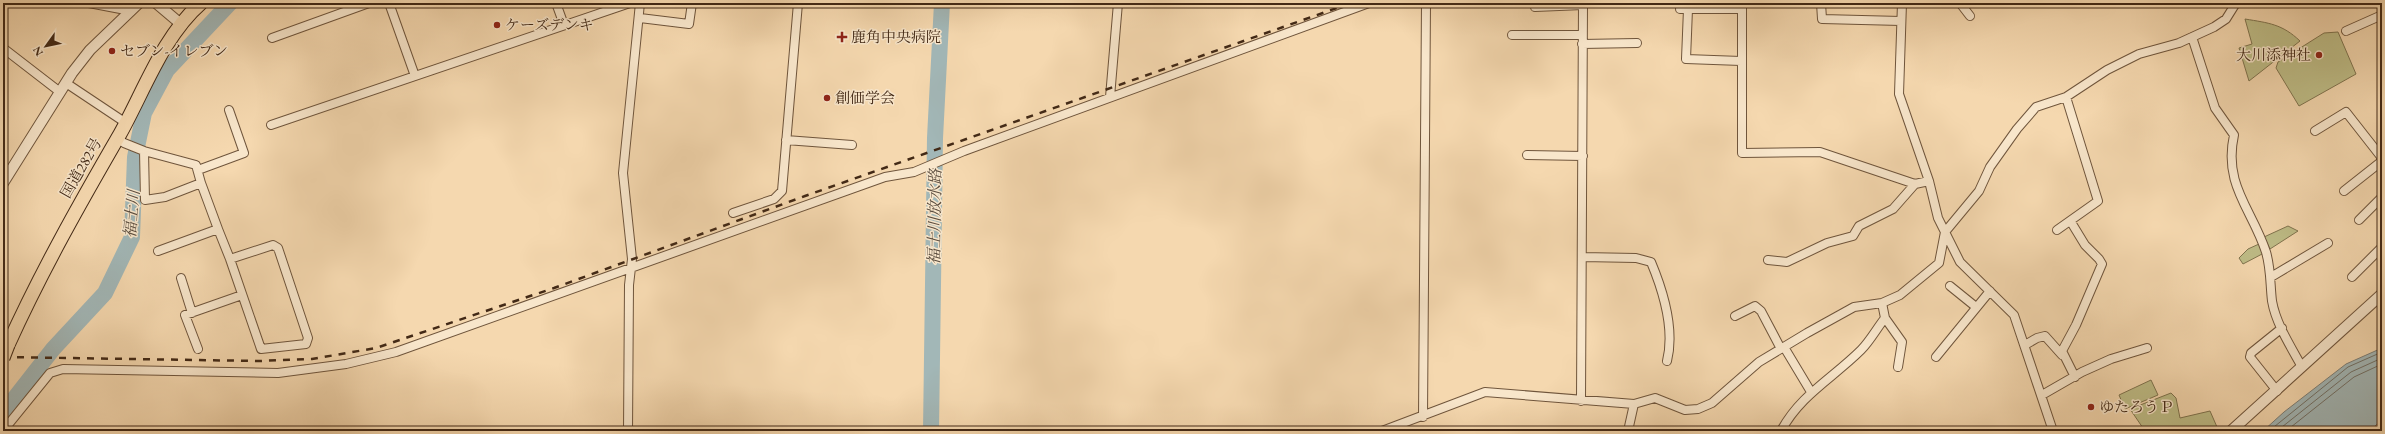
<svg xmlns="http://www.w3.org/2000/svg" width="2385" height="434" viewBox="0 0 2385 434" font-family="'EB Garamond','Noto Serif JP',serif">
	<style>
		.green { fill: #bfbe88; stroke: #80744f }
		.water { fill: #a2b7b7; stroke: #7c7e77 }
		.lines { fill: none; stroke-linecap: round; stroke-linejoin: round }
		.shore { stroke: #727066; stroke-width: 1 }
		.river { stroke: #a2b7b7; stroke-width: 16 }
		.minor-casing { stroke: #6f553c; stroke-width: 10 }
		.tertiary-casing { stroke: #6f553c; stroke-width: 12 }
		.trunk-casing { stroke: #422916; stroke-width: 15 }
		.minor { stroke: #f8e6cb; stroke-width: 8 }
		.tertiary { stroke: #f8e6cb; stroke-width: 10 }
		.trunk { stroke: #f5d8af; stroke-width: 13 }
		.rail { stroke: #422916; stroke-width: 2.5; stroke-dasharray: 7 7; stroke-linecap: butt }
		.trunk-bridge-casing { stroke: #422916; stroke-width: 15; stroke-linecap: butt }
		.trunk-bridge { stroke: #f5d8af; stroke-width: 13 }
		.poi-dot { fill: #8f2418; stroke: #f8e6cb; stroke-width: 1.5 }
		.labels { text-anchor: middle; stroke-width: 3; stroke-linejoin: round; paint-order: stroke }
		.poi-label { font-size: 15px; fill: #422916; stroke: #f8e6cb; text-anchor: start }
		.street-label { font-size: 15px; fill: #422916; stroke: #f8e6cb }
		.water-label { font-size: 16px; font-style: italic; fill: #5a4c3e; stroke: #f8e6cb }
	</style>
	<rect width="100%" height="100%" fill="#f5d8af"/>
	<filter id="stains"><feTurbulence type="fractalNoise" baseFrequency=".005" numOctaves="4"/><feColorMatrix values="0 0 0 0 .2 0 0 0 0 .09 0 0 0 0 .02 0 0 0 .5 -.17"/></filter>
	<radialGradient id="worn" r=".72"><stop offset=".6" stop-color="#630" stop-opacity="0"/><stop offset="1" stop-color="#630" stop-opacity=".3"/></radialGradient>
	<path class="green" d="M2245,19C2269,23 2282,24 2300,41L2249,81L2239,48L2252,44Z
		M2338,32L2356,74L2299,106L2276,68L2278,62L2324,33Z
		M2288,226L2298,231L2270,249L2264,237Z
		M2259,244L2264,253L2243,264L2239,258L2248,249Z
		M2151,380L2158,395L2125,409L2119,395Z
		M2171,393L2176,398L2180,418L2210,411L2217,427L2211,431H2145L2130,409Z"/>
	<path class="water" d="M2382,348V419L2370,431H2263L2284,412L2346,364Z"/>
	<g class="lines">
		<path class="shore" d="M2269,431L2348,367L2382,352
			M2277,431L2351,372L2382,358
			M2286,431L2354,377L2382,364"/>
		<path class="river" d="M3,413L53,349L105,293L132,237L135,157L144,113L167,70L230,3
			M931,431L935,138L942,3"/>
		<g class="minor-casing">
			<path id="minor" d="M89,3L131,11
				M389,3L415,76
				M556,3L564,25
				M1742,3V153L1820,152L1915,184L1929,181
				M1821,3L1822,19L1901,21
				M1902,3L1899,94L1929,181L1938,218L1960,262L2014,315L2053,431
				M1960,3L1970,16
				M1535,7L1583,5
				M1680,9H1742
				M1688,9L1686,59L1741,61
				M640,18L689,24L692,3
				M2346,31L2382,15
				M1512,35H1582
				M2192,37L2215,108L2234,135C2223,185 2252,209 2266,252C2271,269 2270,284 2272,301C2276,324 2291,347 2302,367
				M272,38L369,3
				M1582,44L1637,43
				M3,48L60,92
				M66,83L126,123
				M1110,97L1118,3
				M271,125L630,3
				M2315,131L2346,112L2382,158
				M117,138L124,143L144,151
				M786,140L852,145
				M1527,155L1583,156
				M198,170L244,153L229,110
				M201,183L196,165L144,151L145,200L165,197L201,183L218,229
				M2344,191L2382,161
				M733,213L774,199L782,191L798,3
				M2359,220L2382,197
				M2071,222L2085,245L2099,259L2102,264L2076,325L2062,351L2075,377
				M2057,230L2098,201L2066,97
				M273,245L278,248L308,338L306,344L261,349L230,259Z
				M158,251L218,229L230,259
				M1582,257L1636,258L1651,262C1664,293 1675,329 1667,361
				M1768,260L1787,262L1827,243L1853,236L1859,226L1893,209L1915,184
				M2271,277L2328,243
				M2352,277L2382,247
				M181,278L192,313
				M1950,286L1976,307
				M1735,316L1755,306L1761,311L1781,349
				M2025,345L2037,338L2045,336L2062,355
				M1784,347L1811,392
				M198,349L185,315L242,295
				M1936,357L1990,291
				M1898,367L1902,342L1885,318L1882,303L1900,295L1939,263L1945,232L1979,191L1990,167L2017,129L2036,107L2066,97L2107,70L2139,54L2179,43L2214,27L2226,19L2236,3
				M2277,391L2250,357L2251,353L2282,328
				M2042,395L2082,372L2111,359L2147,348
				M1581,401L1583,3
				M1423,417L1426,3
				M3,431L50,373L63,369L278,373L346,364L396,352L885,177L914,172L964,151L1369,3
				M628,431L629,285L632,259L623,173L640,3
				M1382,431L1485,392L1634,404L1655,398L1685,410L1698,409L1712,403L1759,362L1807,333L1854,307L1882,303
				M1628,431L1634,404
				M1781,431C1800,395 1833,378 1861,350C1870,341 1877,328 1885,318"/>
		</g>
		<g class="tertiary-casing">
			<path id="tertiary" d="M156,3L182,25
				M3,183L72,73L90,50L139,3
				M2231,431L2382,294"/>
		</g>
		<g class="trunk-casing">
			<path id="trunk" d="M8,345C41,272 80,203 120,134C144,91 163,36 201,3"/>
		</g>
		<use href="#minor" class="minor"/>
		<use href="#tertiary" class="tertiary"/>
		<use href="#trunk" class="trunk"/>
		<path class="rail" d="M3,357L259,361L312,359L376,348L554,288L805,196L1351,3"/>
		<g class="trunk-bridge-casing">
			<path id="trunk-bridge" d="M3,358L8,345"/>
		</g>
		<use href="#trunk-bridge" class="trunk-bridge"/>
	</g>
	<g class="poi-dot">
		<circle cx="497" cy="25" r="4"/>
		<path d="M840 31h4v4h4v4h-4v4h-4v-4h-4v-4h4z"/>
		<circle cx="112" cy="51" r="4"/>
		<circle cx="2319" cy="55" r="4"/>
		<circle cx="827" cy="98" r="4"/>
		<circle cx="2091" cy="407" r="4"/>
	</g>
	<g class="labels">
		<g class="poi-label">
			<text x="505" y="30">ケーズデンキ</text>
			<text x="851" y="42">鹿角中央病院</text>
			<text x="120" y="56">セブン-イレブン</text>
			<text x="2311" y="60" text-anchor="end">大川添神社</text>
			<text x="835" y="103">創価学会</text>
			<text x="2099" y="412">ゆたろうＰ</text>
		</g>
		<g class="street-label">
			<text transform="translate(81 168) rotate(-60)" y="5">国道282号</text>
		</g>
		<g class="water-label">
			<text transform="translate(131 214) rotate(-85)" y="6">福士川</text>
			<text transform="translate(934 217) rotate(-89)" y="6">福士川放水路</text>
		</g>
	</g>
	<rect width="2385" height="434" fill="none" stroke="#f5d8af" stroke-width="16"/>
	<rect x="4" y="4" width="2377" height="426" fill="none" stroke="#422916" stroke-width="2"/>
	<rect x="8" y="8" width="2369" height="418" fill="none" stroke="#422916"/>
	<g transform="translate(46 46) rotate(237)" stroke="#f8e6cb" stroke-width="3" paint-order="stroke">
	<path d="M0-3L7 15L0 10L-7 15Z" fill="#422916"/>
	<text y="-6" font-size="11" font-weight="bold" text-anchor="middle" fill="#422916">N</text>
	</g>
	<rect width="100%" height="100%" filter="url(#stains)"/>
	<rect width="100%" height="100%" fill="url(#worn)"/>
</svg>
